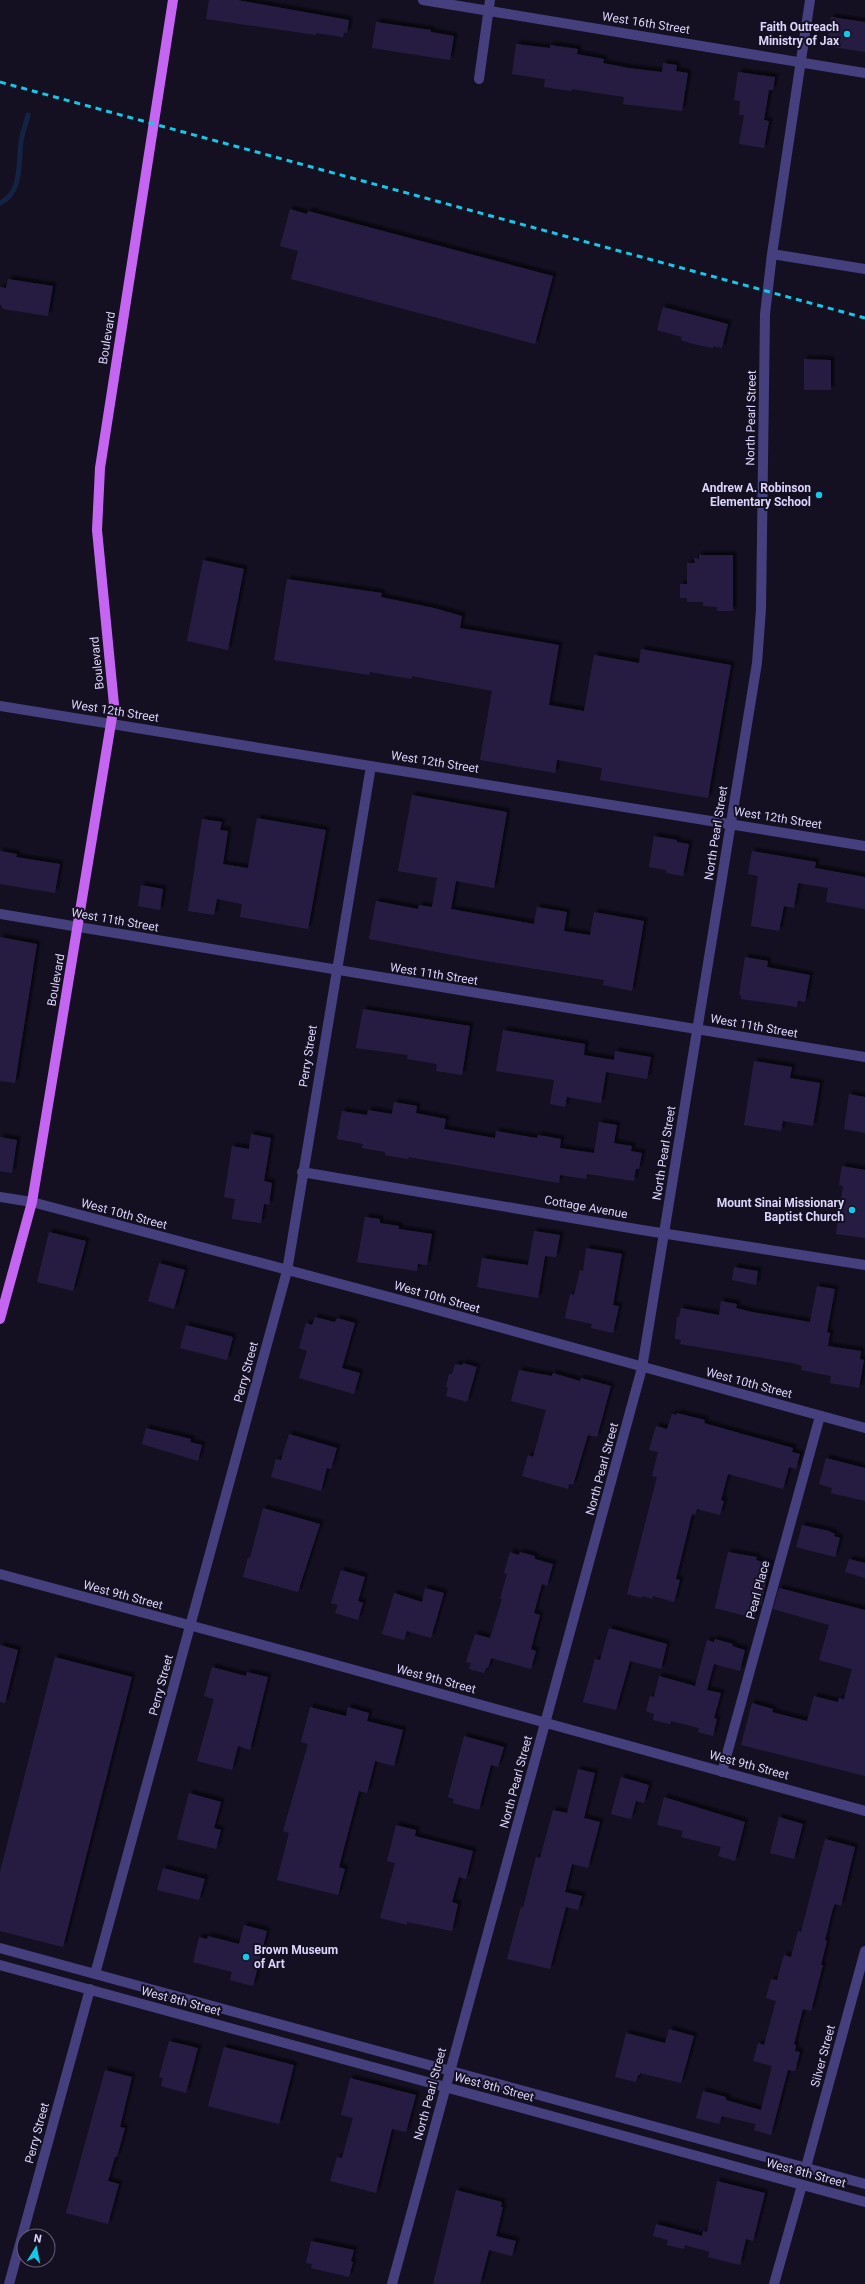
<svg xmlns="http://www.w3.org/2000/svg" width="865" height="2284" viewBox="0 0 865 2284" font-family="Roboto,sans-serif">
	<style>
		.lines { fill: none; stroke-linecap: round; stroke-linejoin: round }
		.stream { stroke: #122344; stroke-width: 5 }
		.building { fill: #271e42; filter: url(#shadow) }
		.minor { stroke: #453f7d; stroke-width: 10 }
		.major { stroke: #c566f2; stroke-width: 10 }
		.rail { stroke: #14c8e8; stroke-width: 3; stroke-dasharray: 6 5; stroke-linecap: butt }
		.poi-dot { fill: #14c8e8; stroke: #141022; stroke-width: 1.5 }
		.labels { text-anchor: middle; stroke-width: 4; stroke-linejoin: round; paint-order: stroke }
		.street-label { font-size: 12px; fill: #dcd5fb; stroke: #141022 }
		.poi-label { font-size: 12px; font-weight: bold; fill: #dcd5fb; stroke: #141022; text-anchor: end }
	</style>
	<defs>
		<filter id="shadow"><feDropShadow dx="3.5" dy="-3.5" stdDeviation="1" flood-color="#0009"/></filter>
	</defs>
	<rect width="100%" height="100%" fill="#141022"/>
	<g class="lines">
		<path class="stream" d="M0,203C23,193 18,162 21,142C22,133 26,124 28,115"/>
	</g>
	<path class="building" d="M209,0H237L349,20L347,33H344L343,37L316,33V35L206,19Z
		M831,17L865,22V52L827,46Z
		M376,22L431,30V32L454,36L450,60L372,48Z
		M516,44L550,48V45L578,49L577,54L604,59L603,63L629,68L662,72L663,63L677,65L676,71L688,73L682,111L623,104L624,97L572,89L571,91L544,87L545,79L512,74Z
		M738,72L775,77L773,90H769L764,120L769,121L764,148L739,144L744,115H739L740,101L734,100Z
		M290,209L307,214L308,211L553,276L535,344L291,279L298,251L280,246Z
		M8,279L53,286L48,316L3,309L0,304V287L6,288Z
		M663,307L728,324L722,348L713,346V348L693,344L681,340L682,337L657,330Z
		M804,359L831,360V390H804Z
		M699,555H733V611H717V607L703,606V602H687V598H680V584H687V563H695L694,558L699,559Z
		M203,560L244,569L228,650L187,641Z
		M287,579L382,593L381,597L434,608L462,616L460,628L559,645L549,705L584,711L594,655L639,663L641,649L731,665L708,798L600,780L602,768L557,760L555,773L480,760L492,691L412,676L411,679L370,672L369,675L274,660Z
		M412,795L507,812L494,888L456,881L451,909L534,924L537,907L567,912L564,931L590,935L594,912L644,921L632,991L603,985L604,980L474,959L369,939L376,901L418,909L419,905L432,907L437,878L398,871Z
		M257,818L326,830L308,929L240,917L242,904L217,899L214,915L188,911L202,819L222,822L220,830L228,831L223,864L248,868Z
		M654,836L677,840V842L689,844L683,876L666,873V870L649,867Z
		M0,851L17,854L16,857L60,864L55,893L0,884Z
		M752,851L816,862L815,868L865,877V909L826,902L828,888L798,883L794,908L784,906L779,931L751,926L758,876L748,874Z
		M141,885L163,889L160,910L138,906Z
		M0,937L37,944L15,1083L0,1081Z
		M745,957L768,961L767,967L810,975L805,1002L798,1001L797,1007L741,999V995H739Z
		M363,1009L470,1026L462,1075L436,1071L437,1064L407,1059L408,1055L356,1048Z
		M503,1030L585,1044L584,1055L614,1060L615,1051L651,1057L647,1079L606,1072L601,1103L567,1097L565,1107L550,1104L554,1080L496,1071Z
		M754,1061L792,1067L790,1078L820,1083L813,1126L783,1121L781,1131L744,1125Z
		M849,1094L865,1097V1133L844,1129Z
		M394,1102L417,1106L416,1113L446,1119L444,1129L495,1138L496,1131L537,1138L538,1135L561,1139L560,1148L594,1153L599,1122L617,1125L614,1143L632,1146L631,1151L642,1153L639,1169H636L634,1181L587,1174L586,1179L560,1175L559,1183L409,1157L408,1159L385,1155V1152L362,1148L363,1144L337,1139L342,1111L367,1115L368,1110L392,1114Z
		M251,1134L271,1138L264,1181L272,1183L269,1205L264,1204L261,1223L232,1219L235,1199L224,1197L232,1146L249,1149Z
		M0,1137L17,1140L12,1173L0,1171Z
		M842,1166L865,1170V1238L836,1234L843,1186L839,1185Z
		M365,1217L380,1219V1223L399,1226V1229L432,1234L427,1265L418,1264L417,1271L357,1262Z
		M534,1231L560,1235L556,1257L545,1256L538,1298L477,1287L482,1258L528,1265Z
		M49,1232L86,1241L73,1291L37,1282Z
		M586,1248L622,1254L613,1305L619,1306L613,1333L591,1328L592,1324L565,1318L570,1294L574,1295L580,1270L583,1271Z
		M159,1263L185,1270L174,1309L148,1301Z
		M734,1267L758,1271L756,1285L732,1280Z
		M817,1286L835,1289L827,1332L830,1333L828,1346L861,1351L860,1359L864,1360L859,1388L830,1383L831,1376L801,1370L802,1366L793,1363L680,1344L681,1340L675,1339L677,1316L679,1317L681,1308L719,1315L721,1301L737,1304L736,1308L752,1312L810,1322Z
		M315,1317L335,1322L337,1318L355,1323L342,1368L360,1373L354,1394L299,1378L307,1351L299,1348L306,1323L312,1325Z
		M186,1325L233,1337L227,1360L180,1348Z
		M463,1363L477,1367L467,1402L446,1396L448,1388L446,1387L449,1374H452L455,1364L462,1365Z
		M519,1370L552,1376L553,1373L580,1381L581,1378L611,1386L597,1437L588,1435L573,1485L569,1484L568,1489L522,1476L528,1455L533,1457L546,1410L511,1401Z
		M677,1413L705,1420L704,1423L793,1448L792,1452L800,1454L796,1469L789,1467L783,1489L728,1474L721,1500L724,1501L720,1515L697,1509L695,1515L692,1514L676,1579L680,1580L674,1602L653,1596L652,1599L643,1596L642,1598L627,1594L657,1477L652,1476L658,1452L649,1450L656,1426L667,1429L672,1414L676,1415Z
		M146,1428L191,1439L190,1442L202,1445L198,1461L142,1444Z
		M289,1434L337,1448L331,1469L327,1468L321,1491L271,1477L276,1459L281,1460Z
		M826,1458L865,1468V1501L831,1493L832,1488L819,1484Z
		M263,1508L320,1524L298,1592L243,1577L248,1557L250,1558Z
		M802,1525L829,1531L835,1534L834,1536L840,1538L835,1557L796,1547Z
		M510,1552L519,1555L520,1552L535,1556V1559L553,1564L547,1586L542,1584L534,1613L540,1615L531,1649L536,1651L531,1669L491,1658L488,1668H486L484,1673L469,1669L471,1663L466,1662L475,1634L490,1638L502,1599H500L507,1574L504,1573Z
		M728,1552L757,1557L756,1560L770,1564L761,1606L758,1605L754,1618L715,1608Z
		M849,1559L865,1563V1578L845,1572Z
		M341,1570L365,1577L358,1601L363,1603L358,1620L335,1613L338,1605L331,1603Z
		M425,1588L444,1593L431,1638L407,1631L404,1640L382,1634L394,1593L422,1602Z
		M779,1588L865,1610V1776L741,1745L752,1703L773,1709L772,1712L807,1721L814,1696L838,1702L839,1698L844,1699L852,1669L819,1660L829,1625L773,1609Z
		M609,1628L667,1644L661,1669L630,1661L616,1710L583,1702L595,1659L600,1660Z
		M715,1639L733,1644L732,1646L745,1650L740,1671L714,1664L707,1690L721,1693L714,1718L717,1719L713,1736L698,1732L699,1728L671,1721L670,1724L653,1720L654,1714L646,1711L650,1696L654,1697L659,1676L695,1686L707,1640L714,1642Z
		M0,1645L18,1650L5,1703L0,1702Z
		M55,1657L132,1677L63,1947L0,1931V1872Z
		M212,1667L246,1676L247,1672L268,1677L250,1750L238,1746L232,1770L197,1761L214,1699L204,1696Z
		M310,1707L346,1716L348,1707L369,1713L367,1721L403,1730L394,1766L375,1761L367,1793L359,1791L339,1867L345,1869L338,1895L277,1880L289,1833L283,1831L308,1744L301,1742Z
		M464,1736L504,1747L498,1767L491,1765L479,1810L453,1803L454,1799L448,1797Z
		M578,1769L595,1773L584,1818L600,1822L588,1868L572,1864L565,1892L582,1896L578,1910L566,1907L550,1969L507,1959L521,1907L523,1908L536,1857L540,1858L553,1810L567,1813Z
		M621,1777L649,1785L644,1803L636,1801L631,1819L611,1814Z
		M189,1793L221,1802L214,1828L221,1830L216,1849L177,1839Z
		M664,1797L745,1822L735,1861L718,1856L721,1847L681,1837L683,1831L657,1825Z
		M779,1817L803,1824L794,1859L770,1853Z
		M396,1825L416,1830L415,1836L473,1851L466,1879L459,1877L452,1902L458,1904L452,1931L407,1922V1925L380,1918L395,1863L387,1861Z
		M825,1839L855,1847L841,1906L835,1904L833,1908L825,1940L827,1941L821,1965H823L811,2011L803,2009L794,2044L796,2045L795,2051L800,2052L795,2071L788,2070L771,2135L754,2130L756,2124L722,2116L719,2124L696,2118L703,2091L726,2097V2100L761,2110L772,2066L753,2061L758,2043L764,2045L776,2001L766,1998L771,1979L777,1980L784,1955L791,1957L798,1931L801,1932Z
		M163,1868L205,1879L199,1900L157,1890Z
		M244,1925L267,1931L253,1986L230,1980L232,1972L193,1962L199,1937L207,1939L208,1936L239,1944Z
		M669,2029L694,2036L681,2083L640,2073V2075H638L636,2082L615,2077L626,2033L665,2043Z
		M169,2041L198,2048L186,2093L161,2086L163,2078L159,2077Z
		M224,2047L294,2065L279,2124L208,2106Z
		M105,2070L132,2077L120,2127L125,2128L117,2157H115L108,2181L119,2184L108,2224L66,2213Z
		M350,2078L416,2095L406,2132L392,2129L376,2193L330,2181L337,2157L342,2158L353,2118L341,2115Z
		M717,2181L765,2193L753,2241L746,2239L740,2265L708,2257L710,2252L685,2245L684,2249L667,2245L668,2240L653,2236L656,2224L702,2236L703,2231L707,2232Z
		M456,2190L502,2202L501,2207H503L496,2236L516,2241L512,2256L489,2250L480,2284H433Z
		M311,2241L354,2250L351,2261L353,2262L349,2277L311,2268L312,2264L306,2263Z"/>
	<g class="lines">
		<path class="minor" d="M423,0L865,73
			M479,79L490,0
			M772,254L865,269
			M0,706L865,846
			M0,914L865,1057
			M302,1172L642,1230L865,1265
			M0,1197L32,1202L408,1302L865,1428
			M0,1574L311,1658L865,1811
			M722,1772L820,1416
			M0,1948L865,2184
			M0,1965L865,2202
			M95,1974L287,1271L371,766
			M806,2167L865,1951
			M9,2284L90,1989
			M392,2284L642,1368L757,663L761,609L765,314L772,254L810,0
			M774,2284L802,2185"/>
		<path class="major" d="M0,1319L32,1202L114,705L97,530L100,468L173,0"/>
		<path class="rail" d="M0,82L865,318"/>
	</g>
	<g class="poi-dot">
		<circle cx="847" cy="34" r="4"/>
		<circle cx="819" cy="495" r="4"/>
		<circle cx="852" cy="1210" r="4"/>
		<circle cx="246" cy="1957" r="4"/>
	</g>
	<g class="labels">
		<g class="street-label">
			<text transform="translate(646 23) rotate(9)" y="4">West 16th Street</text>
			<text transform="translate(107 338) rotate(-81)" y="4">Boulevard</text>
			<text transform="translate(751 418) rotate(-89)" y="4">North Pearl Street</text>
			<text transform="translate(97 663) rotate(-96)" y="4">Boulevard</text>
			<text transform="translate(115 711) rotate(9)" y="4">West 12th Street</text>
			<text transform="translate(435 762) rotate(9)" y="4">West 12th Street</text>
			<text transform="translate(778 818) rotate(9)" y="4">West 12th Street</text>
			<text transform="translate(716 833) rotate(-81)" y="4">North Pearl Street</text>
			<text transform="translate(115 920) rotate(10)" y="4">West 11th Street</text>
			<text transform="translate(434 974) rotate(9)" y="4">West 11th Street</text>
			<text transform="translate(56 980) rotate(-80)" y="4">Boulevard</text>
			<text transform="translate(754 1026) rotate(10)" y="4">West 11th Street</text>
			<text transform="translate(308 1056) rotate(-81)" y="4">Perry Street</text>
			<text transform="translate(664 1153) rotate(-81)" y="4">North Pearl Street</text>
			<text transform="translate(586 1207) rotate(10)" y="4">Cottage Avenue</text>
			<text transform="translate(124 1214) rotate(15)" y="4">West 10th Street</text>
			<text transform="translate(437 1297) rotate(16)" y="4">West 10th Street</text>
			<text transform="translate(246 1372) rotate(-75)" y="4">Perry Street</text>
			<text transform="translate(749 1383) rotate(15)" y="4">West 10th Street</text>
			<text transform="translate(602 1469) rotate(-75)" y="4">North Pearl Street</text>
			<text transform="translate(758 1590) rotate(-75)" y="4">Pearl Place</text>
			<text transform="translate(123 1595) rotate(15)" y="4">West 9th Street</text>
			<text transform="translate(436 1679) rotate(15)" y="4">West 9th Street</text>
			<text transform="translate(161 1685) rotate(-75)" y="4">Perry Street</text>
			<text transform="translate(749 1765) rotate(15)" y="4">West 9th Street</text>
			<text transform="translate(516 1782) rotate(-75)" y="4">North Pearl Street</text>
			<text transform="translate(181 2001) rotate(15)" y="4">West 8th Street</text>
			<text transform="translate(823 2056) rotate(-75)" y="4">Silver Street</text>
			<text transform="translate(494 2087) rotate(15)" y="4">West 8th Street</text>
			<text transform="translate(430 2094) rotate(-75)" y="4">North Pearl Street</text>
			<text transform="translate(37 2133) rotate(-75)" y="4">Perry Street</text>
			<text transform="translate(806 2173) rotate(15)" y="4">West 8th Street</text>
		</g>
		<g class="poi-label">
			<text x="839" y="31">Faith Outreach<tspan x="839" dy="14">Ministry of Jax</tspan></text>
			<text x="811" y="492">Andrew A. Robinson<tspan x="811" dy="14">Elementary School</tspan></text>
			<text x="844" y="1207">Mount Sinai Missionary<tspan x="844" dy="14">Baptist Church</tspan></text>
			<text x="254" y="1954" text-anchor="start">Brown Museum<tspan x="254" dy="14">of Art</tspan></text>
		</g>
	</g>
	<g transform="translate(36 2248) rotate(10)"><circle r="19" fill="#141022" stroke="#645f79"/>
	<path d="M0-3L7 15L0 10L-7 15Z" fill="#14c8e8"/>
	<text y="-6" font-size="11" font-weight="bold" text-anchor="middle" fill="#dcd5fb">N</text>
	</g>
</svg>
